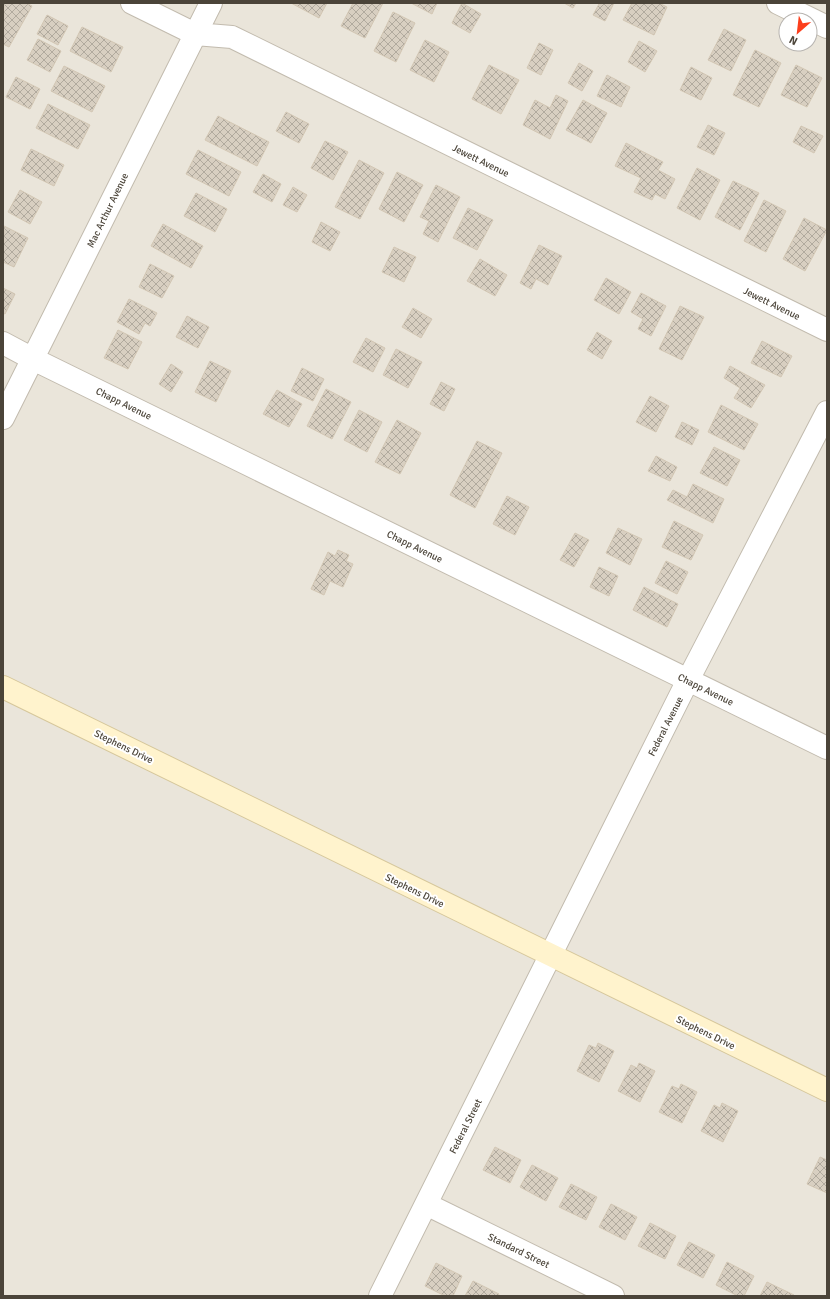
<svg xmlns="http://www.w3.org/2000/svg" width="830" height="1299" viewBox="0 0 830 1299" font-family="Signika,sans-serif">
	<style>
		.residential { fill: #eae5da; fill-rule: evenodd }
		.building { fill: url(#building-cross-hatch); stroke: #d3c7b4 }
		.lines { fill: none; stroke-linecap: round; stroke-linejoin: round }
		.street-casing { stroke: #c2bbae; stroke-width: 24 }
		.secondary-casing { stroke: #d6c79b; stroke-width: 24 }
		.street { stroke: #fff; stroke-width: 22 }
		.secondary { stroke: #fff3cd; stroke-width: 22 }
		.labels { text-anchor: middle; stroke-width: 4; stroke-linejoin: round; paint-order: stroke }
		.street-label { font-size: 10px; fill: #4b4439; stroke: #fff }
	</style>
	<defs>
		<pattern id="building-cross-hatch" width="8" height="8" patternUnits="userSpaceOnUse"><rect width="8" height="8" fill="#d8cfc1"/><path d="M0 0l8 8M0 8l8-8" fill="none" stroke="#b1aa9e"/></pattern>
	</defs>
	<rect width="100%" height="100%" fill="#f6f3ec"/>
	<path class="residential" d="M3,3H827V1296H3ZM786,20H810V44H786Z"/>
	<path class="building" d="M4,3H26L32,6L9,47L3,44Z
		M291,3H327L319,18Z
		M353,3H383L365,38L341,26Z
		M411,3H437L432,14Z
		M462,3L481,14L470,33L452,23Z
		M564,3H576L573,8Z
		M597,3H614L605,21L593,15L599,4Z
		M632,3H659L667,7L654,35L623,20Z
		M393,12L415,23L396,62L374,51Z
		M47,15L68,26L58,45L37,34Z
		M82,27L123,47L111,72L70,51Z
		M724,29L746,40L731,71L708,60Z
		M38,39L61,51L50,72L27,60Z
		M425,40L449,52L434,82L410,70Z
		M639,41L657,51L645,72L628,62Z
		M539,43L553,50L541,75L527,68Z
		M755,50L781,63L759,107L733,95Z
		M579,63L593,71L582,91L568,83Z
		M489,65L519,80L501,114L472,99Z
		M796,65L822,78L807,107L781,95Z
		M64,66L105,86L92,112L51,91Z
		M691,67L712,78L701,100L680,90Z
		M607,75L630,87L621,107L597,96Z
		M16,77L40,89L30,109L6,97Z
		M556,95L568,101L550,139L523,125L535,100L550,108Z
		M583,100L607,113L591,143L566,130Z
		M48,104L90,125L78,149L36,128Z
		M286,112L309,124L299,143L276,131Z
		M218,116L269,142L257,166L205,140Z
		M708,125L725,133L714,155L697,147Z
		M801,126L823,136L814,153L793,142Z
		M325,141L348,152L333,180L311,168Z
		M626,143L663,162L658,170L675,179L665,199L655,194L652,200L634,192L641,178L615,166Z
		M31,149L64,165L54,186L21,170Z
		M198,150L241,172L229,196L186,174Z
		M359,160L384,173L360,219L335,207Z
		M697,168L720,180L700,220L677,208Z
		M397,172L423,185L404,222L379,209Z
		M263,174L281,184L272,202L253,192Z
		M733,181L759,193L740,230L715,217Z
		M436,185L460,197L438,242L423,234L429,221L420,217Z
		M293,187L307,195L297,212L283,205Z
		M20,190L42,202L30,224L8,212Z
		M196,193L227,209L215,232L184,216Z
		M764,200L786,211L766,252L744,241Z
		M468,208L493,220L477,250L453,238Z
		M804,218L827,230L805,271L783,259Z
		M321,222L340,232L330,251L312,242Z
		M163,224L203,246L191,268L151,246Z
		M4,226L28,238L14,267L3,262Z
		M539,245L562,256L548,285L536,279L531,289L520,283Z
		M394,247L416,257L404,282L382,272Z
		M480,259L507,275L495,296L467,281Z
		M150,264L174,276L162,298L139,287Z
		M606,278L631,292L619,314L594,300Z
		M3,288L15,294L5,314L3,313Z
		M641,293L666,306L651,336L638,329L643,319L631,312Z
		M129,299L157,313L150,326L145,323L139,334L117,322Z
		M680,306L704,317L682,360L659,349Z
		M413,308L432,319L421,338L402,327Z
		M187,316L209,327L198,348L176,337Z
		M118,330L142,342L128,369L104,358Z
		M597,332L612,341L602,359L587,350Z
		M366,338L385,348L373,372L353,362Z
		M762,341L792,356L781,377L751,363Z
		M396,349L422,362L408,388L383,375Z
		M210,361L231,371L216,402L195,392Z
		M171,364L183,372L171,392L159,384Z
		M730,366L765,385L751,408L734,398L740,388L724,378Z
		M302,368L324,379L313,401L291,391Z
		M441,382L455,389L444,411L430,404Z
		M326,389L351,402L332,439L307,426Z
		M277,390L302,404L289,427L263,414Z
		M650,396L669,406L656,432L636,422Z
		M721,405L758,424L744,450L708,432Z
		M359,410L382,422L367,452L344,440Z
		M397,420L421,433L400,474L375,462Z
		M682,422L699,430L692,445L675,437Z
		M477,441L502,453L475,508L450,495Z
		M714,447L740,460L727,486L700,473Z
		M656,456L677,467L670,481L648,471Z
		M693,484L724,499L713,523L667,500L673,490L687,497Z
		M507,496L529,507L515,535L493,524Z
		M674,521L703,535L691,560L662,547Z
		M618,528L642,539L630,565L606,553Z
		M575,533L589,540L574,567L560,560Z
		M338,550L349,555L346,561L353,564L343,587L330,581L324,595L311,589L328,552L335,556Z
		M666,561L688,572L677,594L655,583Z
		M599,567L618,576L609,596L590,587Z
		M644,587L678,604L667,627L633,610Z
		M598,1043L614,1051L599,1082L577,1071L589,1045L596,1048Z
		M639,1063L655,1071L640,1102L618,1091L631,1065L637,1068Z
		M681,1084L697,1092L682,1123L659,1112L672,1086L679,1089Z
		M722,1103L738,1111L723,1142L701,1131L714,1105L720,1108Z
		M495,1147L521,1160L510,1183L483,1170Z
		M820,1157L827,1160V1193L807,1184Z
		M532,1165L558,1178L546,1201L520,1187Z
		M571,1184L597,1197L586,1220L559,1207Z
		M611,1204L637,1217L625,1240L599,1227Z
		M650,1223L676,1236L665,1259L638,1246Z
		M689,1242L715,1255L703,1278L677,1265Z
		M727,1262L754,1276L744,1296H738L716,1285Z
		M436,1263L462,1276L453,1296H445L425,1286Z
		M473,1281L499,1294L498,1296H465Z
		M767,1282L794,1295L793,1296H760Z"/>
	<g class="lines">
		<g class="street-casing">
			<path id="street" d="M132,3L195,34L232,37L827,330
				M778,3L827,27
				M3,343L33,359L827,748
				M3,418L211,3
				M426,1204L613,1296
				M380,1296L688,680L827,412"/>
		</g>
		<g class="secondary-casing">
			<path id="secondary" d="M3,687L827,1090"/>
		</g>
		<use href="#street" class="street"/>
		<use href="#secondary" class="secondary"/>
	</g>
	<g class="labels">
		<g class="street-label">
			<text transform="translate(481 160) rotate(26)" y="4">Jewett Avenue</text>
			<text transform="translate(107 210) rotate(-64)" y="4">Mac Arthur Avenue</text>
			<text transform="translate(772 303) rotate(26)" y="4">Jewett Avenue</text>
			<text transform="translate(124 403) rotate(26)" y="4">Chapp Avenue</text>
			<text transform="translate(415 546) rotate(26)" y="4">Chapp Avenue</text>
			<text transform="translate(706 689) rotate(26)" y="4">Chapp Avenue</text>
			<text transform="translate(665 726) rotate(-63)" y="4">Federal Avenue</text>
			<text transform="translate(124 746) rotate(26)" y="4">Stephens Drive</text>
			<text transform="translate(415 890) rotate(26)" y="4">Stephens Drive</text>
			<text transform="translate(706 1032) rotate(26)" y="4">Stephens Drive</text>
			<text transform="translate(465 1126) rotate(-63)" y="4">Federal Street</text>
			<text transform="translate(519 1250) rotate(26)" y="4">Standard Street</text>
		</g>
	</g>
	<rect width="830" height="1299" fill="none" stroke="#4b4439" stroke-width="8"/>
	<g transform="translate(798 32) rotate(208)"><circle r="19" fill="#ffffff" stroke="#b7b4b0"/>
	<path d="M0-3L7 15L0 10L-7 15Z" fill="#fc3f1d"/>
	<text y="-6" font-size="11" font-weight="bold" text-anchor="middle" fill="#4b4439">N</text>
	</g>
</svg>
